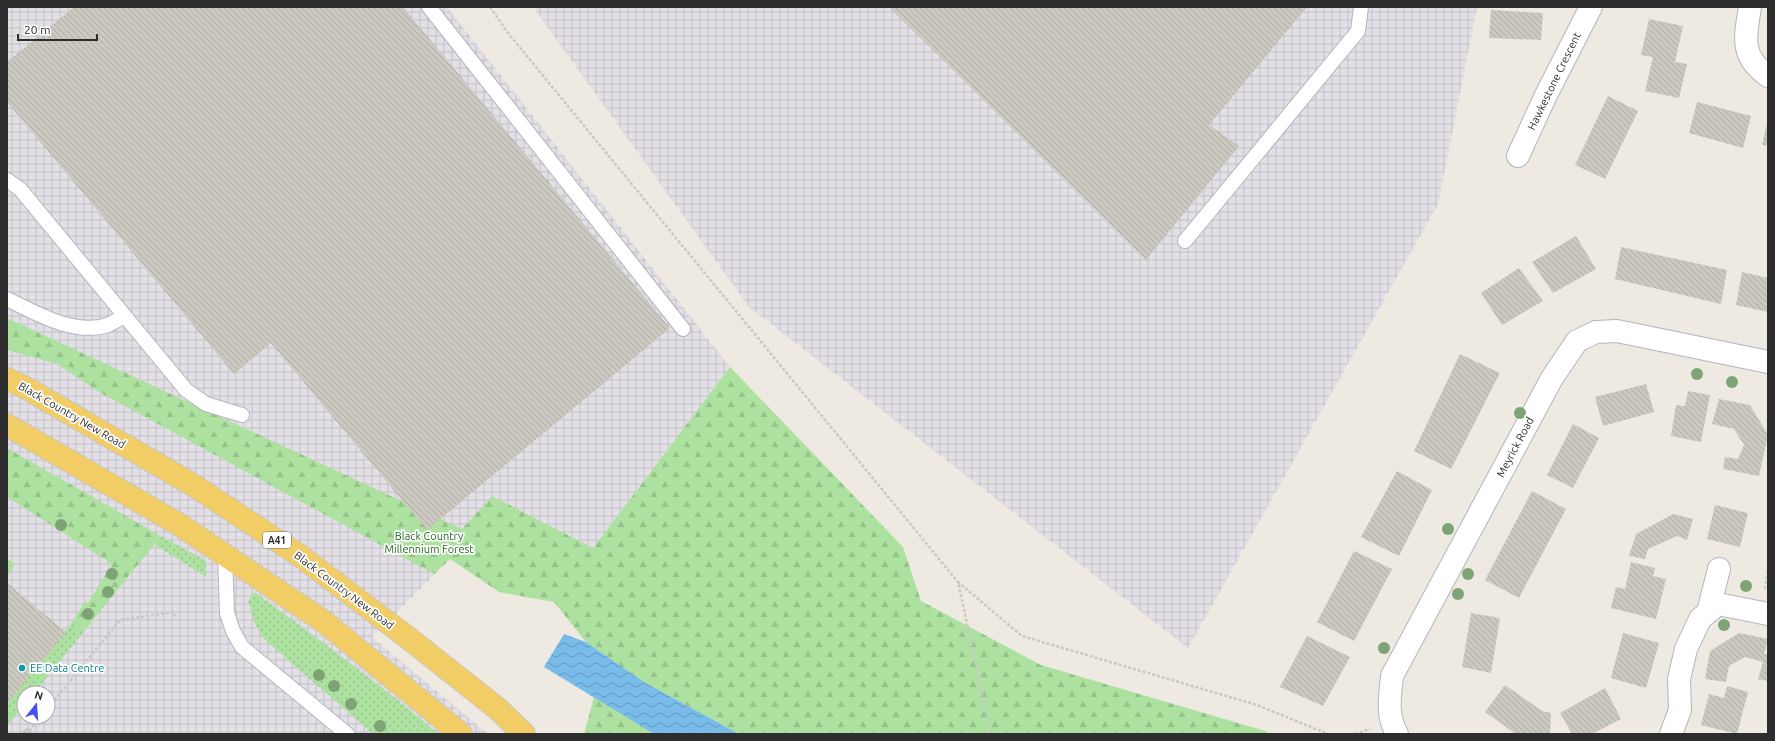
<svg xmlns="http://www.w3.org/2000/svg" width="1775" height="741" viewBox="0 0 1775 741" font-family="Ubuntu,sans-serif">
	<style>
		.industrial { fill: url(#industrial-grid); fill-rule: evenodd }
		.grass { fill: url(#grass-dots) }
		.forest { fill: url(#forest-firs) }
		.park { fill: #ade1a0 }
		.water { fill: url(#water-waves) }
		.building { fill: url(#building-back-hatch) }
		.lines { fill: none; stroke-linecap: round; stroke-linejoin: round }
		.service-casing { stroke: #b4b4c0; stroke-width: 16 }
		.minor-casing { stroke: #b4b4c0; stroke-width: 24 }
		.trunk-casing { stroke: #c8c8c8; stroke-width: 24 }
		.path { stroke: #c8c8c8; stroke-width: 2.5; stroke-dasharray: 3 2; stroke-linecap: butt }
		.service { stroke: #fff; stroke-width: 14 }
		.minor { stroke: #fff; stroke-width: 22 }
		.trunk { stroke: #f2cc65; stroke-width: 22 }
		.tree { fill: #7ea376 }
		.culture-dot { fill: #0f9aa8; stroke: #fff; stroke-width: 1.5 }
		.labels { text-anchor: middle; stroke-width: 3.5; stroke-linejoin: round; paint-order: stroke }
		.shield { fill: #fff; stroke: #6c6c6c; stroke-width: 1 }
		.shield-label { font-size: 10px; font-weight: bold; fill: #2d2d2d }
		.street-label { font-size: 11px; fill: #2d2d2d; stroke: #fff }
		.park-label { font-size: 11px; fill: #23691e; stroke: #fff }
		.culture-label { font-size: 11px; fill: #0d838f; stroke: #fff; text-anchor: start }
	</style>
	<defs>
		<pattern id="industrial-grid" width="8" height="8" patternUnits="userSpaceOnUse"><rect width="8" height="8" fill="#e3e0e7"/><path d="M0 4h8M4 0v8" fill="none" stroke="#c3c0c6"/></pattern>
		<pattern id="grass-dots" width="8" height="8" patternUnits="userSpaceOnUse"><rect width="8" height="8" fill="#ade1a0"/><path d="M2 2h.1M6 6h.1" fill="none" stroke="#95c18a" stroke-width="1.8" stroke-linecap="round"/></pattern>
		<pattern id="forest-firs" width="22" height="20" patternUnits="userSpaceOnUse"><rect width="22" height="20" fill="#ade1a0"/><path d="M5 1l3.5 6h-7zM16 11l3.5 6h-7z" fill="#95c18a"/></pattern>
		<pattern id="water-waves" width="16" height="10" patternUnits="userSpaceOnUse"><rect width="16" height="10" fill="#79bcea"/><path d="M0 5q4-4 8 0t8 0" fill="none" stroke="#6499be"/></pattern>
		<pattern id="building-back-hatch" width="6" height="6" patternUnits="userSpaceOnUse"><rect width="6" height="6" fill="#cac8bf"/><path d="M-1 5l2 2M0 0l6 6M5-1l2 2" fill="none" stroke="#aeaca4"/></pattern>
	</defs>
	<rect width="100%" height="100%" fill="#eeeae1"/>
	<path class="industrial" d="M7,7H447L730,367L583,561L450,559L372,637L488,734H7ZM24,693H48V717H24Z
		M533,7H1477L1438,204L1188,648L749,307Z"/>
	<path class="grass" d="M161,536L206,561V577L155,545Z
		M254,592C317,637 379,684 439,734H373L265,640C257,629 252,619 250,606L247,603Z
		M71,624L81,635L34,693H24V705L7,726V704Z"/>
	<path class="forest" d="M7,318L462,529L492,496L593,548L730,367L903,547L921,601L1041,665L1265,731L1270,734H739L644,682L586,642L554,602L499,592L450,559L434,574L99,392L57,364L7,350Z
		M7,448L161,536L81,635L71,624L85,601L88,603L112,564L7,497Z
		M594,697L654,734H584Z"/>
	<path class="park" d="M7,559L15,564L7,577Z"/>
	<path class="water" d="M564,634L586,642L644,682L739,734H654L544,667Z"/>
	<path class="building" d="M74,7H403L670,328L427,530L271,343L234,374L7,102V62Z
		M889,7H1307L1209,125L1239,146L1146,260Z
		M1491,10L1543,13L1541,40L1489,38Z
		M1649,19L1683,26L1675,62L1687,64L1679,98L1645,91L1653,57L1641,55Z
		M1608,96L1638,111L1605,179L1575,165Z
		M1697,102L1751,116L1743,148L1689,133Z
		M1767,123H1768V146L1762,145Z
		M1576,236L1596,269L1553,293L1532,262Z
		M1621,247L1727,270L1721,304L1615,279Z
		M1519,268L1543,301L1502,325L1481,293Z
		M1742,272L1768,278V312L1736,305Z
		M1460,354L1500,373L1451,469L1414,451Z
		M1646,384L1654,412L1603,426L1595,397Z
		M1688,391L1710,395L1701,442L1671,436L1676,405L1685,406Z
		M1719,399L1750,405L1768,435L1759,476L1723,469L1725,457L1738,459L1744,445L1734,429L1712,424Z
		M1573,424L1599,438L1573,488L1547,475Z
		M1397,471L1432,490L1399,556L1361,537Z
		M1532,491L1566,509L1519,598L1485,580Z
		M1715,505L1748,513L1740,547L1707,539Z
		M1673,514L1693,519L1687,540L1677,536L1648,549L1645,559L1629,556L1636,534Z
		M1354,551L1392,569L1354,641L1317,622Z
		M1631,562L1655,568L1653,576L1666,579L1656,619L1611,608L1616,587L1625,589Z
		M7,583L66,632L7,704Z
		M1471,613L1500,618L1491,673L1462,667Z
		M1623,633L1659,643L1646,688L1611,678Z
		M1739,633L1768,639L1764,654L1768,655V681L1758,679L1763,662L1745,657L1729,666L1726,682L1705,679L1710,651Z
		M1307,636L1350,657L1323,706L1280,687Z
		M1505,685L1542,711L1551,713L1550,734H1516L1485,712Z
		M1727,686L1748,692L1737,734L1701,725L1709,694L1724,698Z
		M1605,688L1621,719L1592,734H1572L1560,713Z
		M26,728L29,731L33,734H21Z"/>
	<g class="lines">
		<g class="service-casing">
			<path id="service" d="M429,7L683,329
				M7,180L20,189L186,390L206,404L242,415
				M1185,241L1358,31L1361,7
				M7,299C36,313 74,336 108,325C113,323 119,319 124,316
				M225,555L227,613L233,631L242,647L347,734"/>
		</g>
		<g class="minor-casing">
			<path id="minor" d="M1750,7C1745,38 1740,56 1768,76
				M1518,156L1546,95L1591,7
				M1708,612L1719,569
				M1397,734C1386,714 1390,697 1392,676L1552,378L1577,341L1596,332L1617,331L1768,362
				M1671,734L1680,710L1679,679L1686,649L1700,619L1718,604L1768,614"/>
		</g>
		<g class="trunk-casing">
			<path id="trunk" d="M7,379L26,388L193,485L299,555L407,637L498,709L524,734
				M7,425L180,525L323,621L461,734"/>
		</g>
		<path class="path" d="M490,7L508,33L958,582
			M1765,589L1768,570
			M48,708L120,620L174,612L175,618
			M29,731L40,717
			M991,734L958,582L1022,636L1257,705L1328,734
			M1355,734L1370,729"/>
		<use href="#service" class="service"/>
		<use href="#minor" class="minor"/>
		<use href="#trunk" class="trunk"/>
	</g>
	<g class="tree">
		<circle cx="1697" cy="374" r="6"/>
		<circle cx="1732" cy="382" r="6"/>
		<circle cx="1520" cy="413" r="6"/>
		<circle cx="61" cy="525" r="6"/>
		<circle cx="1448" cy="529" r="6"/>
		<circle cx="112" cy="574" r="6"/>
		<circle cx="1468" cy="574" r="6"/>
		<circle cx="1746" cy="586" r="6"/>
		<circle cx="108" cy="592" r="6"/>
		<circle cx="1458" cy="594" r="6"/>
		<circle cx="88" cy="614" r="6"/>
		<circle cx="1724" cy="625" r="6"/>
		<circle cx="1384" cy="648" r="6"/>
		<circle cx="319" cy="675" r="6"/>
		<circle cx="334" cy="686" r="6"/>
		<circle cx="351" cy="704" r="6"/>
		<circle cx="380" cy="726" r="6"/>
	</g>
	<circle class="culture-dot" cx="22" cy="668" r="4"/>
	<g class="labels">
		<rect class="shield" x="263" y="532" width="28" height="16" rx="3"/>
		<g class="shield-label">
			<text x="277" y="544">A41</text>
		</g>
		<g class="street-label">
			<text transform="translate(1554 81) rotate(-64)" y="4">Hawkestone Crescent</text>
			<text transform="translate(72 415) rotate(30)" y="4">Black Country New Road</text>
			<text transform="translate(1515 447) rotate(-62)" y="4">Meyrick Road</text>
			<text transform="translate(344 590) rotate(37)" y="4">Black Country New Road</text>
		</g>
		<g class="park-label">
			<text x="429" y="540">Black Country<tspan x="429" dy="13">Millennium Forest</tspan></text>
		</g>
		<g class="culture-label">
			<text x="30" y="672">EE Data Centre</text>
		</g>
	</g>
	<rect width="1775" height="741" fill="none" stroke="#2d2d2d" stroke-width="16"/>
	<g transform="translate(36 705) rotate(17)"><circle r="19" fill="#ffffff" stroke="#ababab"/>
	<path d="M0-3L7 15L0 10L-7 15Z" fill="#494ff3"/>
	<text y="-6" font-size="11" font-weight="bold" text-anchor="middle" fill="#2d2d2d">N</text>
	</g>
	<path d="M18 34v6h79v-6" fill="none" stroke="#2d2d2d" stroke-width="2"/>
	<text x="24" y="34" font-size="12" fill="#2d2d2d" stroke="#ffffff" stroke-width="3" paint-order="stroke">20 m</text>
</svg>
